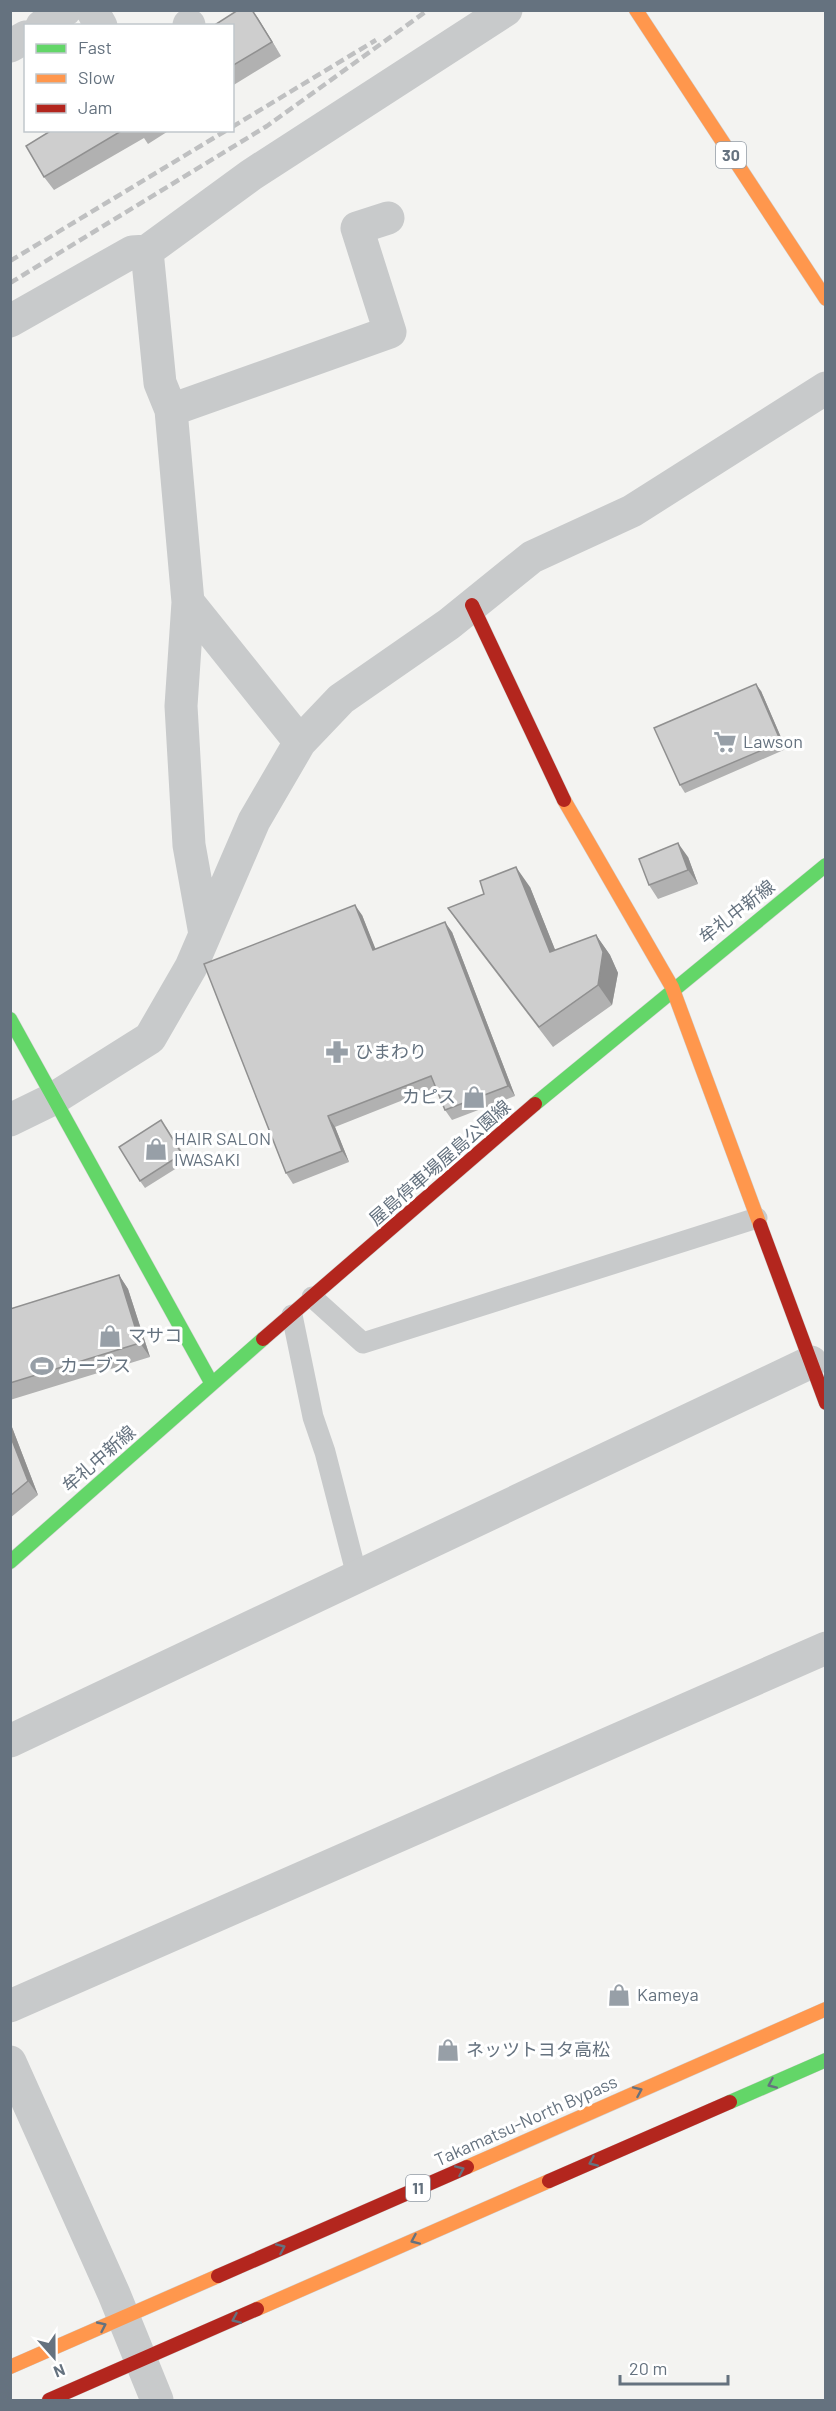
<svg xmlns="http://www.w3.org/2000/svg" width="836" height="2411" viewBox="0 0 836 2411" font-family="Barlow,'Noto Sans JP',sans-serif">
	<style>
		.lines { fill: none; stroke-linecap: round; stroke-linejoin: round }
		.fast-casing { stroke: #cfcfcf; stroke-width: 15 }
		.slow-casing { stroke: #cfcfcf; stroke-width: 15 }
		.jam-casing { stroke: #cfcfcf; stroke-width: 15 }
		.lane { stroke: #c8cacb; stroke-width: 21 }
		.street { stroke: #c8cacb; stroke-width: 33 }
		.fast { stroke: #63d668; stroke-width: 14 }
		.slow { stroke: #ff974d; stroke-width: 14 }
		.jam { stroke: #b3261e; stroke-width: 14 }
		.rail { stroke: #bfc0c1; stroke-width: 4.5; stroke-dasharray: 9 4.5; stroke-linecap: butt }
		.wall { fill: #b1b1b1 }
		.shaded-wall { fill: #909090 }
		.building { fill: #cecece; stroke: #909090; stroke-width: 1.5 }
		.oneway { stroke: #65727f }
		.labels { text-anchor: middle; stroke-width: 6; stroke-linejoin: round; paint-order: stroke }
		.shield { fill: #fff; stroke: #939ca5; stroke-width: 1.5 }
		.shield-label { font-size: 16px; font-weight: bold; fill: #65727f }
		.poi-label { font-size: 18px; fill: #65727f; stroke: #fff; text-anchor: start }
		.street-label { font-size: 18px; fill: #65727f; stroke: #fff }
	</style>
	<rect width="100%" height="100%" fill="#f3f3f1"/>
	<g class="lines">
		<g class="fast-casing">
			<path id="fast" d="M10,1019L212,1384
				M535,1104L826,865
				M10,1562L263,1339
				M730,2102L826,2060"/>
		</g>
		<g class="slow-casing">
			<path id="slow" d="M636,10L826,299
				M564,800L672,987L760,1225
				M467,2167L826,2009
				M257,2309L549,2181
				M10,2367L218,2276"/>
		</g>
		<g class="jam-casing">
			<path id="jam" d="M472,605L564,800
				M760,1225L826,1403
				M263,1339L535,1104
				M549,2181L730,2102
				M218,2276L467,2167
				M49,2400L257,2309"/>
		</g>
		<path class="lane" d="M312,1297L363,1343L757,1218
			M292,1315L313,1417L325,1452L357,1576"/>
		<path class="street" d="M92,10L101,26
			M42,26L65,10
			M189,26V25
			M10,46L26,37
			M147,251L160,383L171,410
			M10,321L132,252L147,251L251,175L506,10
			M188,602L181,706L189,845L205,934
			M300,742L188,602L171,410L390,332L357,228L388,218
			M10,1120L53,1099L150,1038L191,967L254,821L300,742L341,699L449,624L532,557L632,511L826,388
			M10,1741L811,1362
			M10,2006L826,1648
			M10,2062L114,2294L157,2400"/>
		<use href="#fast" class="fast"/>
		<use href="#slow" class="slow"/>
		<use href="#jam" class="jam"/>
		<path class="rail" d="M232,127L376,40
			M10,261L227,130
			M10,283L267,126L428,10"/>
	</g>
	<path class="wall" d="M252,10L281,56L232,86V26Z
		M52,130H170L148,144L144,138L54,190L44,177Z
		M761,691L786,749L685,793L680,785Z
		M688,857L698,884L658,899L649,885Z
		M530,887L555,950L596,935L610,955L618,973L612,1005L553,1047L462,928L448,908Z
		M362,915L375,949L452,932L515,1096L452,1120L445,1110L436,1087L335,1127L349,1162L293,1184L286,1173Z
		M166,1127L188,1161L145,1188L140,1181Z
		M119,1275L128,1289L150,1357L10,1400V1309Z
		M10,1422L38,1495L10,1518Z"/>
	<path class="shaded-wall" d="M252,10L258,18L281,56L272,42Z
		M756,684L761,691L786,749L781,742Z
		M678,843L688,857L698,884L688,870Z
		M516,867L530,887L564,972L550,952Z
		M355,905L362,915L380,960L373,950Z
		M445,922L452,932L515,1096L508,1086Z
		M596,935L610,955L618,973L612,1005L598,985Z
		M328,1116L335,1127L349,1162L342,1151Z
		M119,1275L128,1289L150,1357L140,1343Z
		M10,1422L38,1495L28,1481L10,1435Z"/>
	<path class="building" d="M238,10H252L272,42L232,66V26H213Z
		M52,130H123L44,177L26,146Z
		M756,684L781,742L680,785L654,728Z
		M678,843L688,870L649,885L639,859Z
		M516,867L550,952L596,935L603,952L598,985L539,1027L448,908L484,894L480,881Z
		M355,905L373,950L445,922L508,1086L445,1110L431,1076L328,1116L342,1151L286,1173L204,964Z
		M161,1120L182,1154L140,1181L119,1147Z
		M119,1275L140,1343L10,1383V1309Z
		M10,1435L28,1481L10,1496Z"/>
	<defs><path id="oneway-chevron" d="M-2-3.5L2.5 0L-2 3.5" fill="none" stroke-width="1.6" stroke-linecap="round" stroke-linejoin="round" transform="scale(1.5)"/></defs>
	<g class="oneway">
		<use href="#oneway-chevron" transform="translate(772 2084) rotate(156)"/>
		<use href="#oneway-chevron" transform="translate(638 2091) rotate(-24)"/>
		<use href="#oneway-chevron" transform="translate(593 2162) rotate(156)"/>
		<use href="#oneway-chevron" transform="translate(460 2170) rotate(-24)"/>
		<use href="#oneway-chevron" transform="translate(415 2240) rotate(156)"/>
		<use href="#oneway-chevron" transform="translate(281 2248) rotate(-24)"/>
		<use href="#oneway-chevron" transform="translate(236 2319) rotate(156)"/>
		<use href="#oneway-chevron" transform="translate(102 2326) rotate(-25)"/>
	</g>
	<defs>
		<g id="supermarket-bare" transform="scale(1.8)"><path d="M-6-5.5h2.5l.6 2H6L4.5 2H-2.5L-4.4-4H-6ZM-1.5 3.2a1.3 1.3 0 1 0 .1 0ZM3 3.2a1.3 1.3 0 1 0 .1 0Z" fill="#979fa7" stroke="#fff" stroke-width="2.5" paint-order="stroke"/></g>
		<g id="pharmacy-bare" transform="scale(1.8)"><path d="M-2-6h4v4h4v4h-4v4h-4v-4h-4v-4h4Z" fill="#979fa7" stroke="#fff" stroke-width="2.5" paint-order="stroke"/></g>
		<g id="shop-bare" transform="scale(1.8)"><path d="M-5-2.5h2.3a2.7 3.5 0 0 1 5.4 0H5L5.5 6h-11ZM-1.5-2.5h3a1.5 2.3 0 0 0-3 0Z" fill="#979fa7" stroke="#fff" stroke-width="2.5" paint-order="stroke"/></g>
		<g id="stadium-bare" transform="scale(1.8)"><path d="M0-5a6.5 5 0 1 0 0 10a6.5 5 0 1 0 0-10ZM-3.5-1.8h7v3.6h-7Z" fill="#979fa7" stroke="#fff" stroke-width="2.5" paint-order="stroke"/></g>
	</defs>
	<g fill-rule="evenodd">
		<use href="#supermarket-bare" x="725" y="742"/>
		<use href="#pharmacy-bare" x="337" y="1052"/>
		<use href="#shop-bare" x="474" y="1097"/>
		<use href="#shop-bare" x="156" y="1149"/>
		<use href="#shop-bare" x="110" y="1336"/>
		<use href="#stadium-bare" x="42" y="1366"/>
		<use href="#shop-bare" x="619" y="1995"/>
		<use href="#shop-bare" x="448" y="2050"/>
	</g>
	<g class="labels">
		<g class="shield">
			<rect x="716" y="142" width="30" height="26" rx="4.5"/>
			<rect x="406" y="2175" width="24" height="26" rx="4.5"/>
		</g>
		<g class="shield-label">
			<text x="731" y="161">30</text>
			<text x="418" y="2194">11</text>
		</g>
		<g class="poi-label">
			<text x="743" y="748">Lawson</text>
			<text x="355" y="1058">ひまわり</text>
			<text x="456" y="1103" text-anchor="end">カピス</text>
			<text x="174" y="1145">HAIR SALON<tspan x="174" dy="21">IWASAKI</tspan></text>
			<text x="128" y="1342">マサコ</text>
			<text x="60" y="1372">カーブス</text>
			<text x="637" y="2001">Kameya</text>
			<text x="466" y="2056">ネッツトヨタ高松</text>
		</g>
		<g class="street-label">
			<text transform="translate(737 912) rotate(-38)" y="6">牟礼中新線</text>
			<text transform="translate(440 1163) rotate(-41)" y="6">屋島停車場屋島公園線</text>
			<text transform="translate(99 1459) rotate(-41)" y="6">牟礼中新線</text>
			<text transform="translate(526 2121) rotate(-24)" y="6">Takamatsu-North Bypass</text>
		</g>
	</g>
	<rect width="836" height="2411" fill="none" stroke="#65727f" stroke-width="24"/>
	<rect x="24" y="24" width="210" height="108" fill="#ffffff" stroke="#c1c7cc" stroke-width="1.5"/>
	<rect x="36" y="44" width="30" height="9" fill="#63d668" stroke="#c1c7cc" stroke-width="1.5"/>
	<text x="78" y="54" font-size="18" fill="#65727f">Fast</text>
	<rect x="36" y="74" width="30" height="9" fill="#ff974d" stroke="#c1c7cc" stroke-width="1.5"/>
	<text x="78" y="84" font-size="18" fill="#65727f">Slow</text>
	<rect x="36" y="104" width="30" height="9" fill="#b3261e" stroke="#c1c7cc" stroke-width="1.5"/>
	<text x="78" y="114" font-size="18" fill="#65727f">Jam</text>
	<g transform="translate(54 2357) rotate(159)" stroke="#ffffff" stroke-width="4.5" paint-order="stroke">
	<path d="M0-4.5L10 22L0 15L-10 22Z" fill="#65727f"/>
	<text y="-9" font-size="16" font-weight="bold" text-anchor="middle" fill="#65727f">N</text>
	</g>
	<path d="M620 2375v9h108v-9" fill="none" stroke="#65727f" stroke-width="3"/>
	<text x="629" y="2375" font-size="18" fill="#65727f" stroke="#ffffff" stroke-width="4.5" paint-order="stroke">20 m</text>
</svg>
